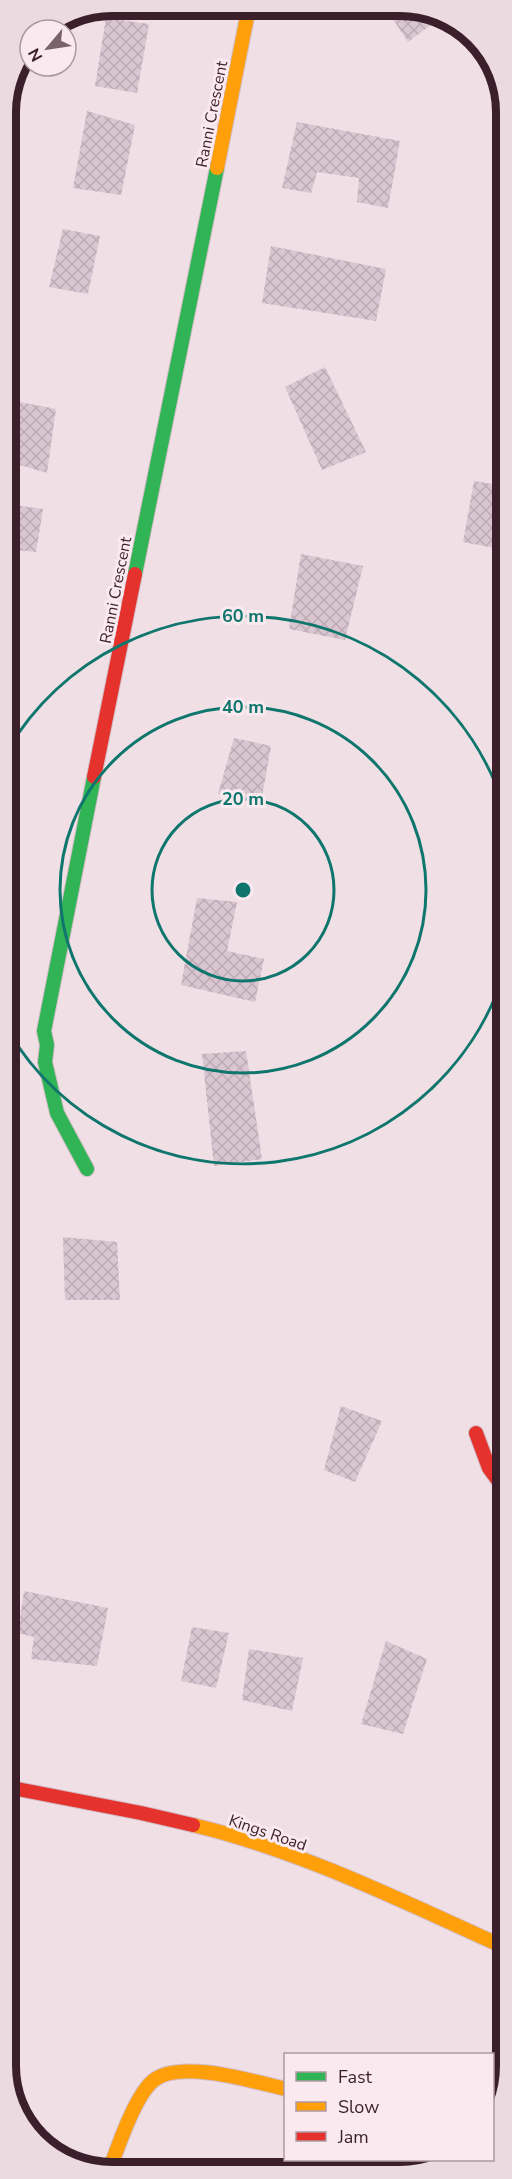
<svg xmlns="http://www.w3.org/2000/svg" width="512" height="2179" viewBox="0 0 512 2179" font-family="'Nunito Sans',sans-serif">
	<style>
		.building { fill: url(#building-cross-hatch) }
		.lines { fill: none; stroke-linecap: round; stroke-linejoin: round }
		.fast-casing { stroke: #d1bcc4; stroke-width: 16 }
		.slow-casing { stroke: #d1bcc4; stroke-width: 16 }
		.jam-casing { stroke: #d1bcc4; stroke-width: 16 }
		.fast { stroke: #30b455; stroke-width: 14 }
		.slow { stroke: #ff9f0a; stroke-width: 14 }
		.jam { stroke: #e5322d; stroke-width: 14 }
		.ring { fill: none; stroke: #0f766e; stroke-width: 3 }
		.labels { text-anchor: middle; stroke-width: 6; stroke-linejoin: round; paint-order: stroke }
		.street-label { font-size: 16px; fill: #3b1f2a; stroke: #faeaef }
		.rim { fill: none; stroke: #3b1f2a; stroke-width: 8 }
		.centre { fill: #0f766e; stroke: #faeaef; stroke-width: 3 }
		.ring-label { font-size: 18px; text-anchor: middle; font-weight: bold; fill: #0f766e; stroke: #faeaef; stroke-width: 6; stroke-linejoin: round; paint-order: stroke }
	</style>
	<defs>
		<pattern id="building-cross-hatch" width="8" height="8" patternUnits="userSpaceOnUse" patternTransform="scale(1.5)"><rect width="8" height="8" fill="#dac6d1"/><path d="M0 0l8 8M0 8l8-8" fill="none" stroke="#bcaab4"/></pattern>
	</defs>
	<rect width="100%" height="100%" fill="#f0dfe5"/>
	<path class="building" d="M387,10H427L440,18L408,42Z
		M106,18L149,24L137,93L95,86Z
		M87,111L135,125L121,195L73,188Z
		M297,122L400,141L388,208L357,202L359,178L317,172L311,193L282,188Z
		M63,229L100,236L88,294L49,287Z
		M271,246L386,269L376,321L262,303Z
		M325,367L366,452L322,470L285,387Z
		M10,400L56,409L47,473L6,461V420Z
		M474,481L505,486V550L463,542Z
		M6,504L43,509L36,552L6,549Z
		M301,554L363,566L345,640L289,629Z
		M6,606L18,607L8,662H6Z
		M234,738L271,746L261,803L218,794Z
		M197,898L237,902L227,951L264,959L255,1002L181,985Z
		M246,1051L262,1159L214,1166L202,1054Z
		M63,1237L117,1242L120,1300H65Z
		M341,1406L382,1421L355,1482L324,1470Z
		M24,1591L108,1608L97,1666L31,1659L34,1637L18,1633Z
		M192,1627L229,1633L216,1688L181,1681Z
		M386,1641L427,1659L403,1734L361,1724Z
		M249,1649L303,1658L292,1711L242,1700Z
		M505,1722H506V1765L493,1760Z"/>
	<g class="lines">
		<g class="fast-casing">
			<path id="fast" d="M135,574L217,168
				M87,1169L57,1113L45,1062L47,1045L44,1031L94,777"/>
		</g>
		<g class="slow-casing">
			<path id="slow" d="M217,168L248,12
				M193,1825C302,1851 404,1902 506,1948
				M109,2171C118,2147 135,2095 154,2080C181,2059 255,2082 286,2089"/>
		</g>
		<g class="jam-casing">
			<path id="jam" d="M94,777L135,574
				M476,1433L489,1468L506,1491
				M7,1787L141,1813L193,1825"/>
		</g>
		<use href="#fast" class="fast"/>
		<use href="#slow" class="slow"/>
		<use href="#jam" class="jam"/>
	</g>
	<g class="ring">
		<circle cx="243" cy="890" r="91"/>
		<circle cx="243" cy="890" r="183"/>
		<path d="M505 970A274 274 0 0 1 7 1029M7 751A274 274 0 0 1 505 810"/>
	</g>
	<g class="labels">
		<g class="street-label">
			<text transform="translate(211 114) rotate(-79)" y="6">Ranni Crescent</text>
			<text transform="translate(115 590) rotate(-79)" y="6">Ranni Crescent</text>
			<text transform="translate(268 1832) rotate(19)" y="6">Kings Road</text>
		</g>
	</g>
	<path d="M0 0H512V2179H0ZM112 16H400A96 96 0 0 1 496 112V2066A96 96 0 0 1 400 2162H112A96 96 0 0 1 16 2066V112A96 96 0 0 1 112 16Z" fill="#ebdadf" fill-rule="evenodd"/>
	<path class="rim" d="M112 16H400A96 96 0 0 1 496 112V2066A96 96 0 0 1 400 2162H112A96 96 0 0 1 16 2066V112A96 96 0 0 1 112 16Z"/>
	<circle cx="243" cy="890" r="9" class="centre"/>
	<g class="ring-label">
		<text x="243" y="622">60 m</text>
		<text x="243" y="713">40 m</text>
		<text x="243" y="805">20 m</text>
	</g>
	<rect x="284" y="2053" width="210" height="108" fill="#faeaef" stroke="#ae99a0" stroke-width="1.5"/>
	<rect x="296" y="2072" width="30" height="9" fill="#30b455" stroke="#ae99a0" stroke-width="1.5"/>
	<text x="338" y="2083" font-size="18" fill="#3b1f2a">Fast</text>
	<rect x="296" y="2102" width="30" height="9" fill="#ff9f0a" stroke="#ae99a0" stroke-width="1.5"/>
	<text x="338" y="2113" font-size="18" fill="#3b1f2a">Slow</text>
	<rect x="296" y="2132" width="30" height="9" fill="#e5322d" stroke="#ae99a0" stroke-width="1.5"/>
	<text x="338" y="2143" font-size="18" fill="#3b1f2a">Jam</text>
	<g transform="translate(48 48) rotate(241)"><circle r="28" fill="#faeaef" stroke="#ae99a0" stroke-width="1.5"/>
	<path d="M0-4.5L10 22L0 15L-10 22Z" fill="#7a626b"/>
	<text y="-9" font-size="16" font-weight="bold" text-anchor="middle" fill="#3b1f2a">N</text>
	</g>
</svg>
